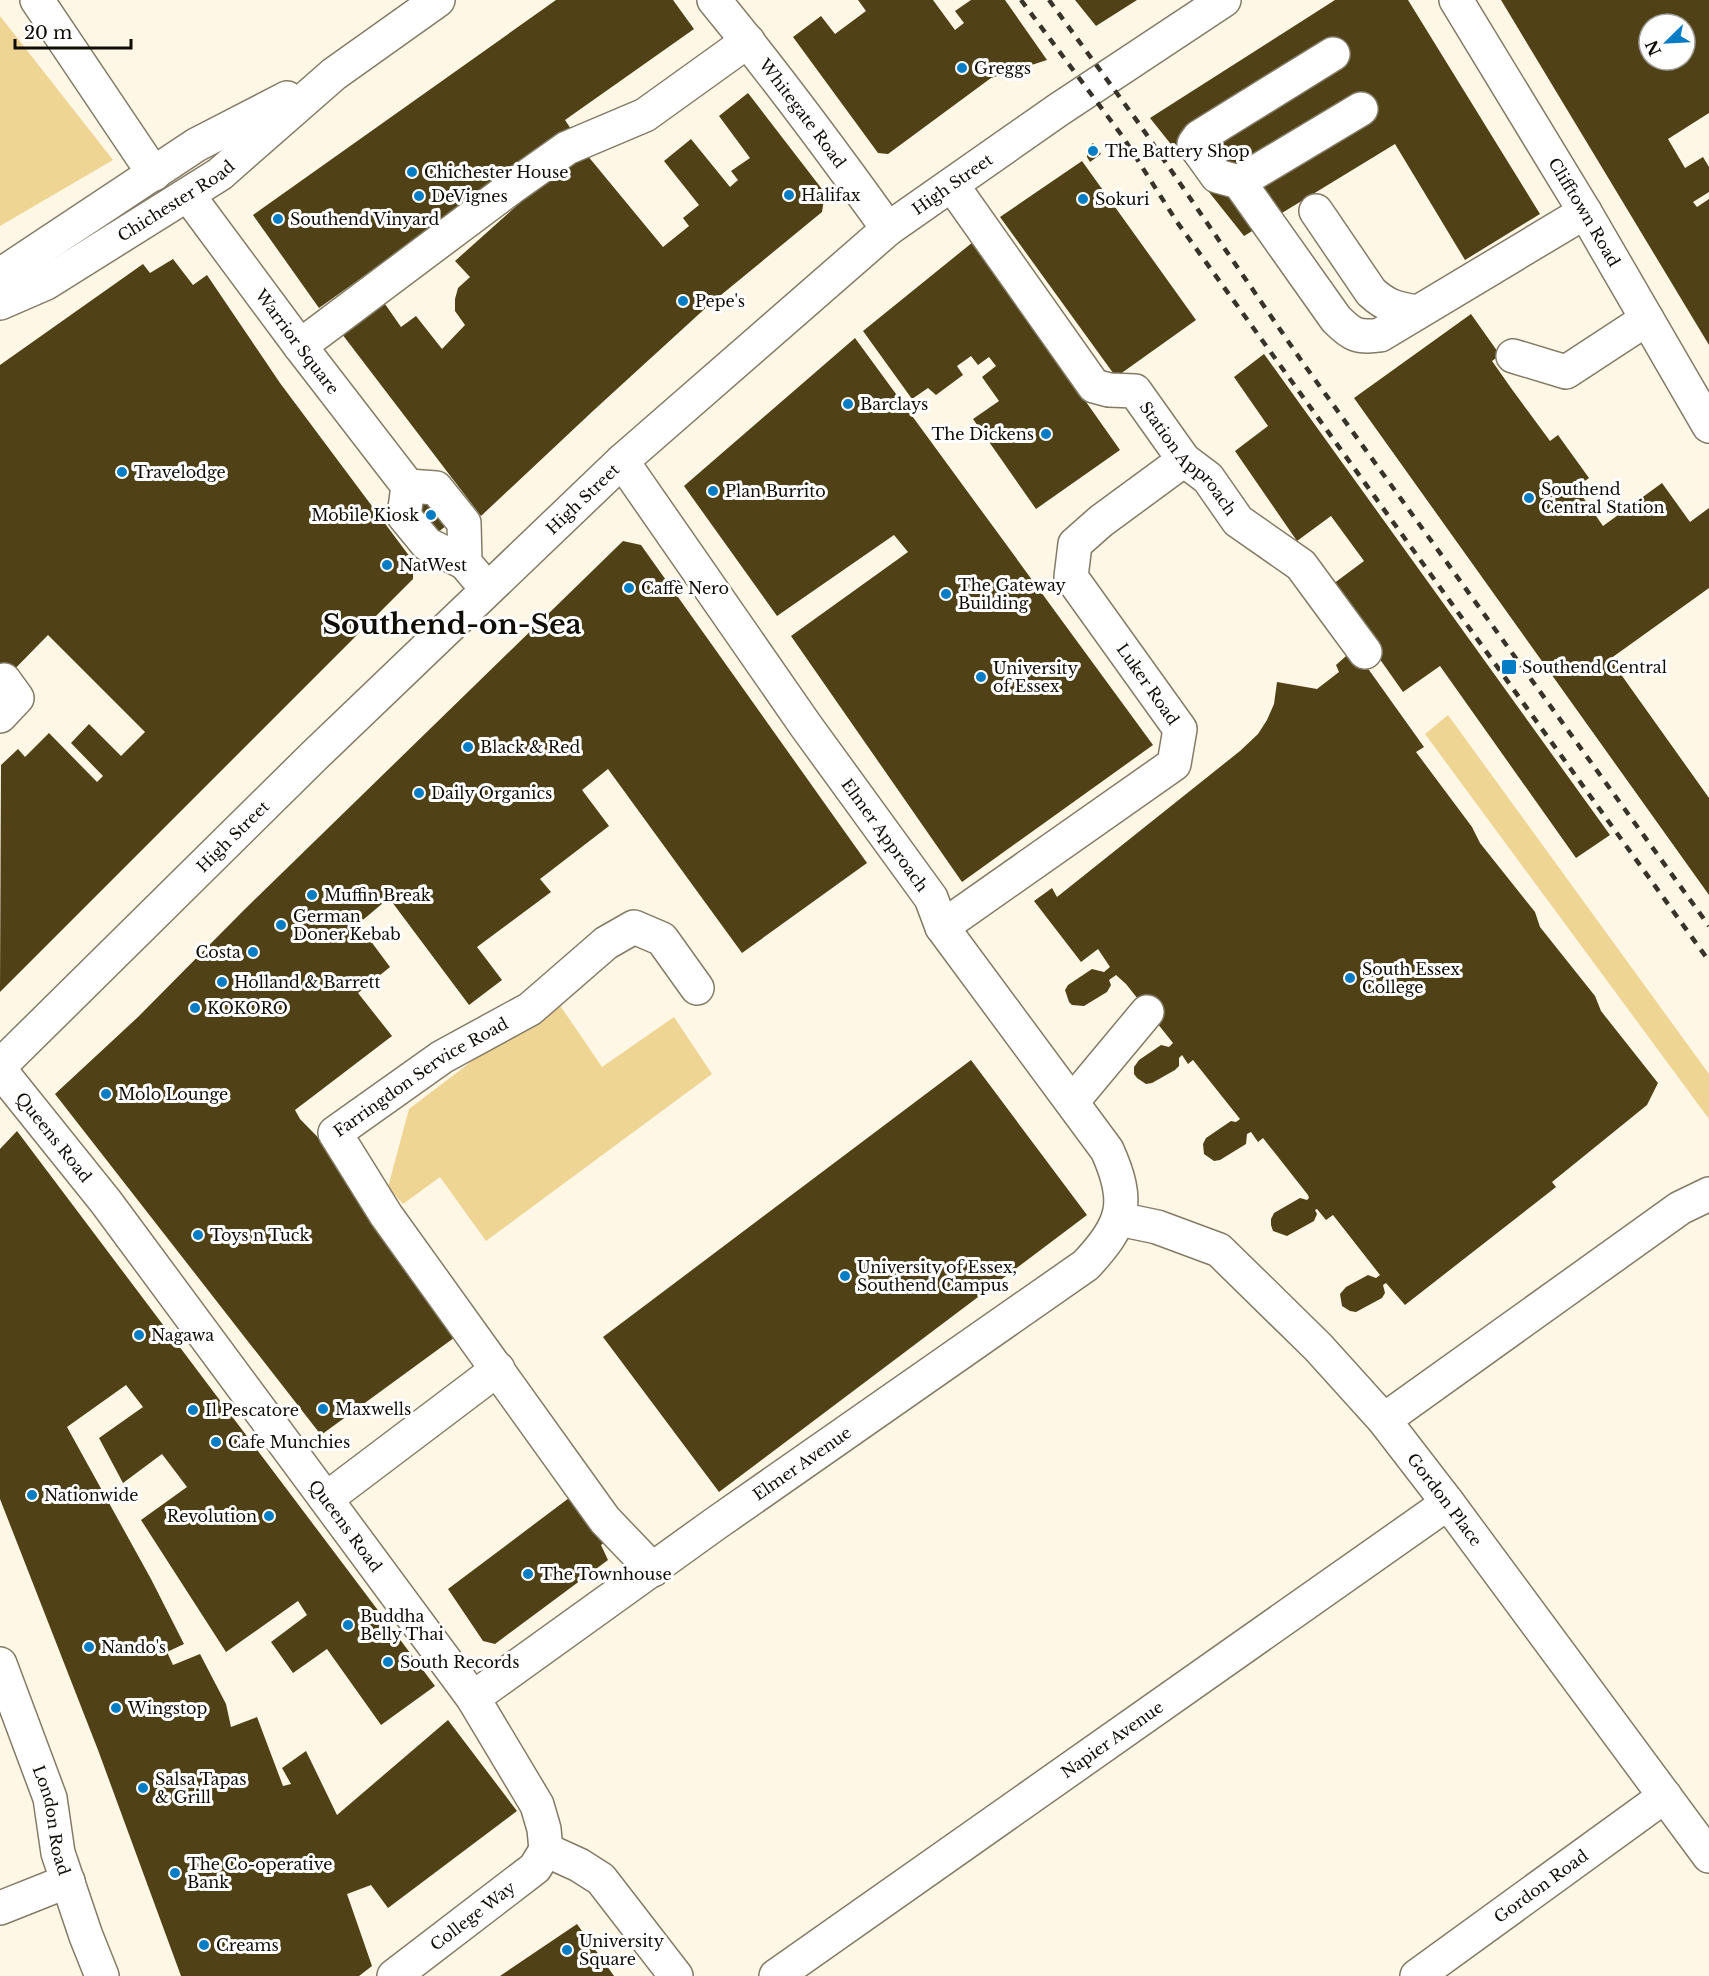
<svg xmlns="http://www.w3.org/2000/svg" width="1709" height="1976" viewBox="0 0 1709 1976" font-family="'Libre Baskerville',serif">
	<style>
		.green { fill: #efd594 }
		.building { fill: #504116; fill-rule: evenodd }
		.lines { fill: none; stroke-linecap: round; stroke-linejoin: round }
		.minor-casing { stroke: #847b67; stroke-width: 36 }
		.minor { stroke: #fff; stroke-width: 33 }
		.rail { stroke: #37332a; stroke-width: 4.5; stroke-dasharray: 8 8; stroke-linecap: butt }
		.poi-dot { fill: #067cc5; stroke: #fff; stroke-width: 2 }
		.labels { text-anchor: middle; stroke-width: 6; stroke-linejoin: round; paint-order: stroke }
		.poi-label { font-size: 16px; fill: #100d06; stroke: #fff; text-anchor: start }
		.street-label { font-size: 16px; fill: #100d06; stroke: #fff }
		.town-label { font-size: 28px; font-weight: bold; fill: #100d06; stroke: #fff }
	</style>
	<rect width="100%" height="100%" fill="#fff7e5"/>
	<path class="green" d="M0,16L113,160L0,226Z
		M1448,715L1709,1074V1119L1425,734Z
		M555,998L602,1067L674,1017L712,1074L486,1241L440,1177L403,1204L388,1187L409,1109Z"/>
	<path class="building" d="M556,0H673L694,29L565,120L571,129L319,308L253,215Z
		M858,0H933L955,30L964,23L955,11L971,0H1005L1047,60L991,78L888,154L878,153L793,37L821,16L835,34L866,11Z
		M1075,0H1137L1096,26Z
		M1335,0H1408L1540,214L1465,260L1395,144L1244,236L1150,118Z
		M1501,0H1709V113L1668,139L1685,168L1703,157L1709,167V192L1693,202L1697,207L1709,199V345ZM1649,24H1685V60H1649Z
		M748,93L825,193L822,212L710,304L594,410L481,516L342,334L385,304L401,327L416,316L442,349L465,325L455,311V299L458,288L470,277L455,261L522,201L587,155L663,247L689,226L683,218L699,205L664,161L691,139L730,187L738,180L731,171L750,158L719,116Z
		M1093,143L1101,154L1090,162L1087,157V148Z
		M1082,161L1196,320L1116,377L1000,217Z
		M973,242L1120,450L1036,509L973,419L999,401L982,377L996,366L989,357L978,365L971,356L957,366L963,375L936,395L928,388L912,399L863,331Z
		M173,259L193,285L207,275L280,383L413,561V579L0,992L1,765L18,749L25,757L49,733L97,782L103,776L71,743L89,724L121,756L145,732L48,635L0,684V365L143,264L150,273Z
		M1471,314L1500,355L1492,361L1511,388L1550,441L1558,435L1589,478L1576,487L1603,526L1662,483L1690,522L1709,508V588L1610,659L1709,798V895L1354,398Z
		M855,338L1153,745L962,882L791,636L908,552L894,535L777,616L684,486Z
		M1264,354L1610,835L1576,858L1440,666L1403,692L1329,587L1364,561L1331,516L1297,541L1235,451L1268,426L1234,377Z
		M430,494L452,521L432,537L410,510Z
		M623,541L641,545L867,863L742,953L608,769L582,790L609,826L540,879L551,892L477,947L502,980L469,1005L389,898L358,924L390,967L358,993L392,1036L295,1110L300,1119L347,1167L462,1332L321,1435L55,1094L138,1017L243,911Z
		M1354,649L1424,747L1416,752L1472,827L1480,843L1535,912L1540,927L1595,996L1601,1011L1658,1083L1647,1105L1552,1182L1556,1187L1405,1305L1386,1283L1383,1285L1385,1293L1382,1298L1356,1312L1350,1311L1342,1306L1340,1294L1346,1287L1368,1275L1376,1278L1380,1275L1333,1215L1326,1220L1317,1209L1315,1210L1317,1214L1314,1221L1287,1236L1273,1231L1271,1225V1219L1274,1213L1300,1198L1307,1200L1309,1198L1308,1195L1263,1138L1258,1142L1251,1132L1247,1134L1246,1144L1220,1160L1214,1161L1204,1154L1203,1144L1206,1138L1231,1121L1236,1122L1240,1119L1193,1060L1188,1064L1182,1055L1179,1058V1066L1175,1070L1152,1083L1146,1084L1137,1078L1134,1074V1067L1139,1060L1161,1045L1169,1047L1173,1043L1126,984L1116,975L1109,980L1111,985L1107,992L1084,1006L1072,1005L1069,1002L1065,990L1068,985L1092,969L1104,972L1110,967L1098,949L1081,962L1034,901L1052,888L1057,897L1240,751L1258,734L1267,720L1274,704L1277,682L1317,689L1339,672L1336,665Z
		M971,1060L1087,1215L719,1492L603,1337Z
		M17,1131L435,1686L381,1725L327,1649L293,1673L271,1642L307,1615L298,1601L226,1652L141,1520L187,1487L162,1454L123,1483L99,1438L143,1407L126,1385L67,1427L151,1579L184,1644L167,1652L173,1665L200,1654L226,1704L231,1727L257,1717L283,1786L291,1784L282,1768L306,1751L337,1815L448,1720L517,1811L388,1908L371,1885L347,1894L372,1966L359,1976H181L98,1750L0,1499V1149Z
		M577,1492L613,1536L601,1545L608,1560L495,1644L483,1641L448,1589Z
		M577,1924L614,1976H500Z"/>
	<g class="lines">
		<g class="minor-casing">
			<g id="minor">
				<path d="M37,0L154,174"/>
				<path id="s1" d="M714,0C775,74 832,151 888,229"/>
				<path id="s2" d="M1456,0L1585,212L1709,426"/>
				<path d="M1361,109L1239,182L1336,319C1352,335 1357,338 1380,335L1585,212"/>
				<path d="M1239,182L1217,176L1194,144L1199,137L1333,54"/>
				<path id="s3" d="M952,185L1094,386L1109,390L1135,391L1184,460L1208,478L1238,521L1301,565L1365,652"/>
				<path id="s4" d="M188,195L300,346L408,486L404,516L427,544L465,563"/>
				<path d="M1316,211L1371,292C1386,306 1397,309 1418,312"/>
				<path d="M0,275L196,145L287,98"/>
				<path id="s5" d="M0,303L46,283L220,174L334,74L438,0"/>
				<path d="M300,346L512,187L567,148L645,115L748,41"/>
				<path d="M1513,356L1566,372L1647,319"/>
				<path d="M408,486L436,488L464,523L465,563L476,576"/>
				<path d="M0,716L17,698L4,680"/>
				<path d="M942,927L1174,764L1180,729L1071,577L1075,544L1101,521L1184,460"/>
				<path id="s6" d="M0,1066L314,756L622,461L888,229L1058,110L1224,0"/>
				<path id="s7" d="M0,1070L106,1202L473,1698L537,1805L544,1829L546,1850"/>
				<path d="M1072,1102L1147,1012"/>
				<path id="s8" d="M1119,1219L1157,1227L1219,1250L1318,1347L1384,1420L1448,1503L1709,1856"/>
				<path d="M1384,1420L1680,1208L1709,1194"/>
				<path d="M326,1499L498,1369"/>
				<path id="s9" d="M653,1570L605,1520L386,1215L335,1133L442,1057L530,1009L606,943L634,927L662,939L697,988"/>
				<path id="s10" d="M0,1664L50,1798L58,1853L86,1936L102,1976"/>
				<path id="s11" d="M473,1698L715,1524L1086,1265C1124,1224 1131,1203 1107,1150L942,927L931,898L806,726L622,461"/>
				<path d="M546,1850L579,1865L601,1879L676,1976"/>
				<path d="M0,1908L68,1881"/>
				<path id="s12" d="M394,1976L535,1868L546,1850"/>
				<path id="s13" d="M776,1976L1448,1503"/>
				<path id="s14" d="M1417,1976L1665,1796"/>
			</g>
		</g>
		<use href="#minor" class="minor"/>
		<path class="rail" d="M1021,0L1123,137L1177,222L1709,961
			M1049,0L1140,125L1303,363L1709,926"/>
	</g>
	<g class="poi-dot">
		<circle cx="962" cy="68" r="6"/>
		<circle cx="1093" cy="151" r="6"/>
		<circle cx="412" cy="172" r="6"/>
		<circle cx="789" cy="195" r="6"/>
		<circle cx="419" cy="196" r="6"/>
		<circle cx="1083" cy="199" r="6"/>
		<circle cx="278" cy="219" r="6"/>
		<circle cx="683" cy="301" r="6"/>
		<circle cx="848" cy="404" r="6"/>
		<circle cx="1046" cy="434" r="6"/>
		<circle cx="122" cy="472" r="6"/>
		<circle cx="713" cy="491" r="6"/>
		<circle cx="1529" cy="498" r="6"/>
		<circle cx="431" cy="515" r="6"/>
		<circle cx="387" cy="565" r="6"/>
		<circle cx="629" cy="588" r="6"/>
		<circle cx="946" cy="594" r="6"/>
		<rect x="1501" y="659" width="16" height="16" rx="3"/>
		<circle cx="981" cy="677" r="6"/>
		<circle cx="468" cy="747" r="6"/>
		<circle cx="419" cy="793" r="6"/>
		<circle cx="312" cy="895" r="6"/>
		<circle cx="281" cy="925" r="6"/>
		<circle cx="253" cy="952" r="6"/>
		<circle cx="1350" cy="978" r="6"/>
		<circle cx="222" cy="982" r="6"/>
		<circle cx="195" cy="1008" r="6"/>
		<circle cx="106" cy="1094" r="6"/>
		<circle cx="198" cy="1235" r="6"/>
		<circle cx="845" cy="1276" r="6"/>
		<circle cx="139" cy="1335" r="6"/>
		<circle cx="323" cy="1409" r="6"/>
		<circle cx="193" cy="1410" r="6"/>
		<circle cx="216" cy="1442" r="6"/>
		<circle cx="32" cy="1495" r="6"/>
		<circle cx="269" cy="1516" r="6"/>
		<circle cx="528" cy="1574" r="6"/>
		<circle cx="348" cy="1625" r="6"/>
		<circle cx="89" cy="1647" r="6"/>
		<circle cx="388" cy="1662" r="6"/>
		<circle cx="116" cy="1708" r="6"/>
		<circle cx="143" cy="1788" r="6"/>
		<circle cx="175" cy="1873" r="6"/>
		<circle cx="204" cy="1945" r="6"/>
		<circle cx="567" cy="1950" r="6"/>
	</g>
	<g class="labels">
		<g class="poi-label">
			<text x="974" y="74">Greggs</text>
			<text x="1105" y="157">The Battery Shop</text>
			<text x="424" y="178">Chichester House</text>
			<text x="801" y="201">Halifax</text>
			<text x="431" y="202">DeVignes</text>
			<text x="1095" y="205">Sokuri</text>
			<text x="290" y="225">Southend Vinyard</text>
			<text x="695" y="307">Pepe's</text>
			<text x="860" y="410">Barclays</text>
			<text x="1034" y="440" text-anchor="end">The Dickens</text>
			<text x="134" y="478">Travelodge</text>
			<text x="1541" y="495">Southend<tspan x="1541" dy="18">Central Station</tspan></text>
			<text x="725" y="497">Plan Burrito</text>
			<text x="419" y="521" text-anchor="end">Mobile Kiosk</text>
			<text x="399" y="571">NatWest</text>
			<text x="958" y="591">The Gateway<tspan x="958" dy="18">Building</tspan></text>
			<text x="641" y="594">Caffè Nero</text>
			<text x="1522" y="673">Southend Central</text>
			<text x="993" y="674">University<tspan x="993" dy="18">of Essex</tspan></text>
			<text x="480" y="753">Black &amp; Red</text>
			<text x="431" y="799">Daily Organics</text>
			<text x="324" y="901">Muffin Break</text>
			<text x="293" y="922">German<tspan x="293" dy="18">Doner Kebab</tspan></text>
			<text x="241" y="958" text-anchor="end">Costa</text>
			<text x="1362" y="975">South Essex<tspan x="1362" dy="18">College</tspan></text>
			<text x="234" y="988">Holland &amp; Barrett</text>
			<text x="207" y="1014">KOKORO</text>
			<text x="118" y="1100">Molo Lounge</text>
			<text x="210" y="1241">Toys n Tuck</text>
			<text x="857" y="1273">University of Essex,<tspan x="857" dy="18">Southend Campus</tspan></text>
			<text x="151" y="1341">Nagawa</text>
			<text x="335" y="1415">Maxwells</text>
			<text x="205" y="1416">Il Pescatore</text>
			<text x="228" y="1448">Cafe Munchies</text>
			<text x="44" y="1501">Nationwide</text>
			<text x="257" y="1522" text-anchor="end">Revolution</text>
			<text x="540" y="1580">The Townhouse</text>
			<text x="360" y="1622">Buddha<tspan x="360" dy="18">Belly Thai</tspan></text>
			<text x="101" y="1653">Nando's</text>
			<text x="400" y="1668">South Records</text>
			<text x="128" y="1714">Wingstop</text>
			<text x="155" y="1785">Salsa Tapas<tspan x="155" dy="18">&amp; Grill</tspan></text>
			<text x="187" y="1870">The Co-operative<tspan x="187" dy="18">Bank</tspan></text>
			<text x="579" y="1947">University<tspan x="579" dy="18">Square</tspan></text>
			<text x="216" y="1951">Creams</text>
		</g>
		<g class="street-label">
			<text dy="6" stroke="none"><textPath href="#s1" startOffset="144">Whitegate Road</textPath></text>
			<text dy="6" stroke="none"><textPath href="#s6" startOffset="1299">High Street</textPath></text>
			<text dy="6" stroke="none"><textPath href="#s5" startOffset="204">Chichester Road</textPath></text>
			<text dy="6" stroke="none"><textPath href="#s2" startOffset="248">Clifftown Road</textPath></text>
			<text dy="6" stroke="none"><textPath href="#s4" startOffset="183">Warrior Square</textPath></text>
			<text dy="6" stroke="none"><textPath href="#s3" startOffset="374">Station Approach</textPath></text>
			<text dy="6" stroke="none"><textPath href="#s6" startOffset="813">High Street</textPath></text>
			<text transform="translate(1148 684) rotate(55)" y="6">Luker Road</text>
			<text transform="translate(885 835) rotate(54)" y="6">Elmer Approach</text>
			<text dy="6" stroke="none"><textPath href="#s6" startOffset="327">High Street</textPath></text>
			<text dy="6" stroke="none"><textPath href="#s9" startOffset="644">Farringdon Service Road</textPath></text>
			<text dy="6" stroke="none"><textPath href="#s7" startOffset="86">Queens Road</textPath></text>
			<text dy="6" stroke="none"><textPath href="#s11" startOffset="404">Elmer Avenue</textPath></text>
			<text dy="6" stroke="none"><textPath href="#s8" startOffset="442">Gordon Place</textPath></text>
			<text dy="6" stroke="none"><textPath href="#s7" startOffset="572">Queens Road</textPath></text>
			<text dy="6" stroke="none"><textPath href="#s13" startOffset="411">Napier Avenue</textPath></text>
			<text dy="6" stroke="none"><textPath href="#s10" startOffset="165">London Road</textPath></text>
			<text dy="6" stroke="none"><textPath href="#s14" startOffset="153">Gordon Road</textPath></text>
			<text dy="6" stroke="none"><textPath href="#s12" startOffset="99">College Way</textPath></text>
		</g>
		<g class="town-label">
			<text x="452" y="634">Southend-on-Sea</text>
		</g>
	</g>
	<g transform="translate(1667 42) rotate(246)"><circle r="28" fill="#ffffff" stroke="#9f9e9b" stroke-width="1.5"/>
	<path d="M0-4.5L10 22L0 15L-10 22Z" fill="#067cc5"/>
	<text y="-9" font-size="16" font-weight="bold" text-anchor="middle" fill="#100d06">N</text>
	</g>
	<path d="M15 39v9h116v-9" fill="none" stroke="#100d06" stroke-width="3"/>
	<text x="24" y="39" font-size="18" fill="#100d06" stroke="#ffffff" stroke-width="4.5" paint-order="stroke">20 m</text>
</svg>
